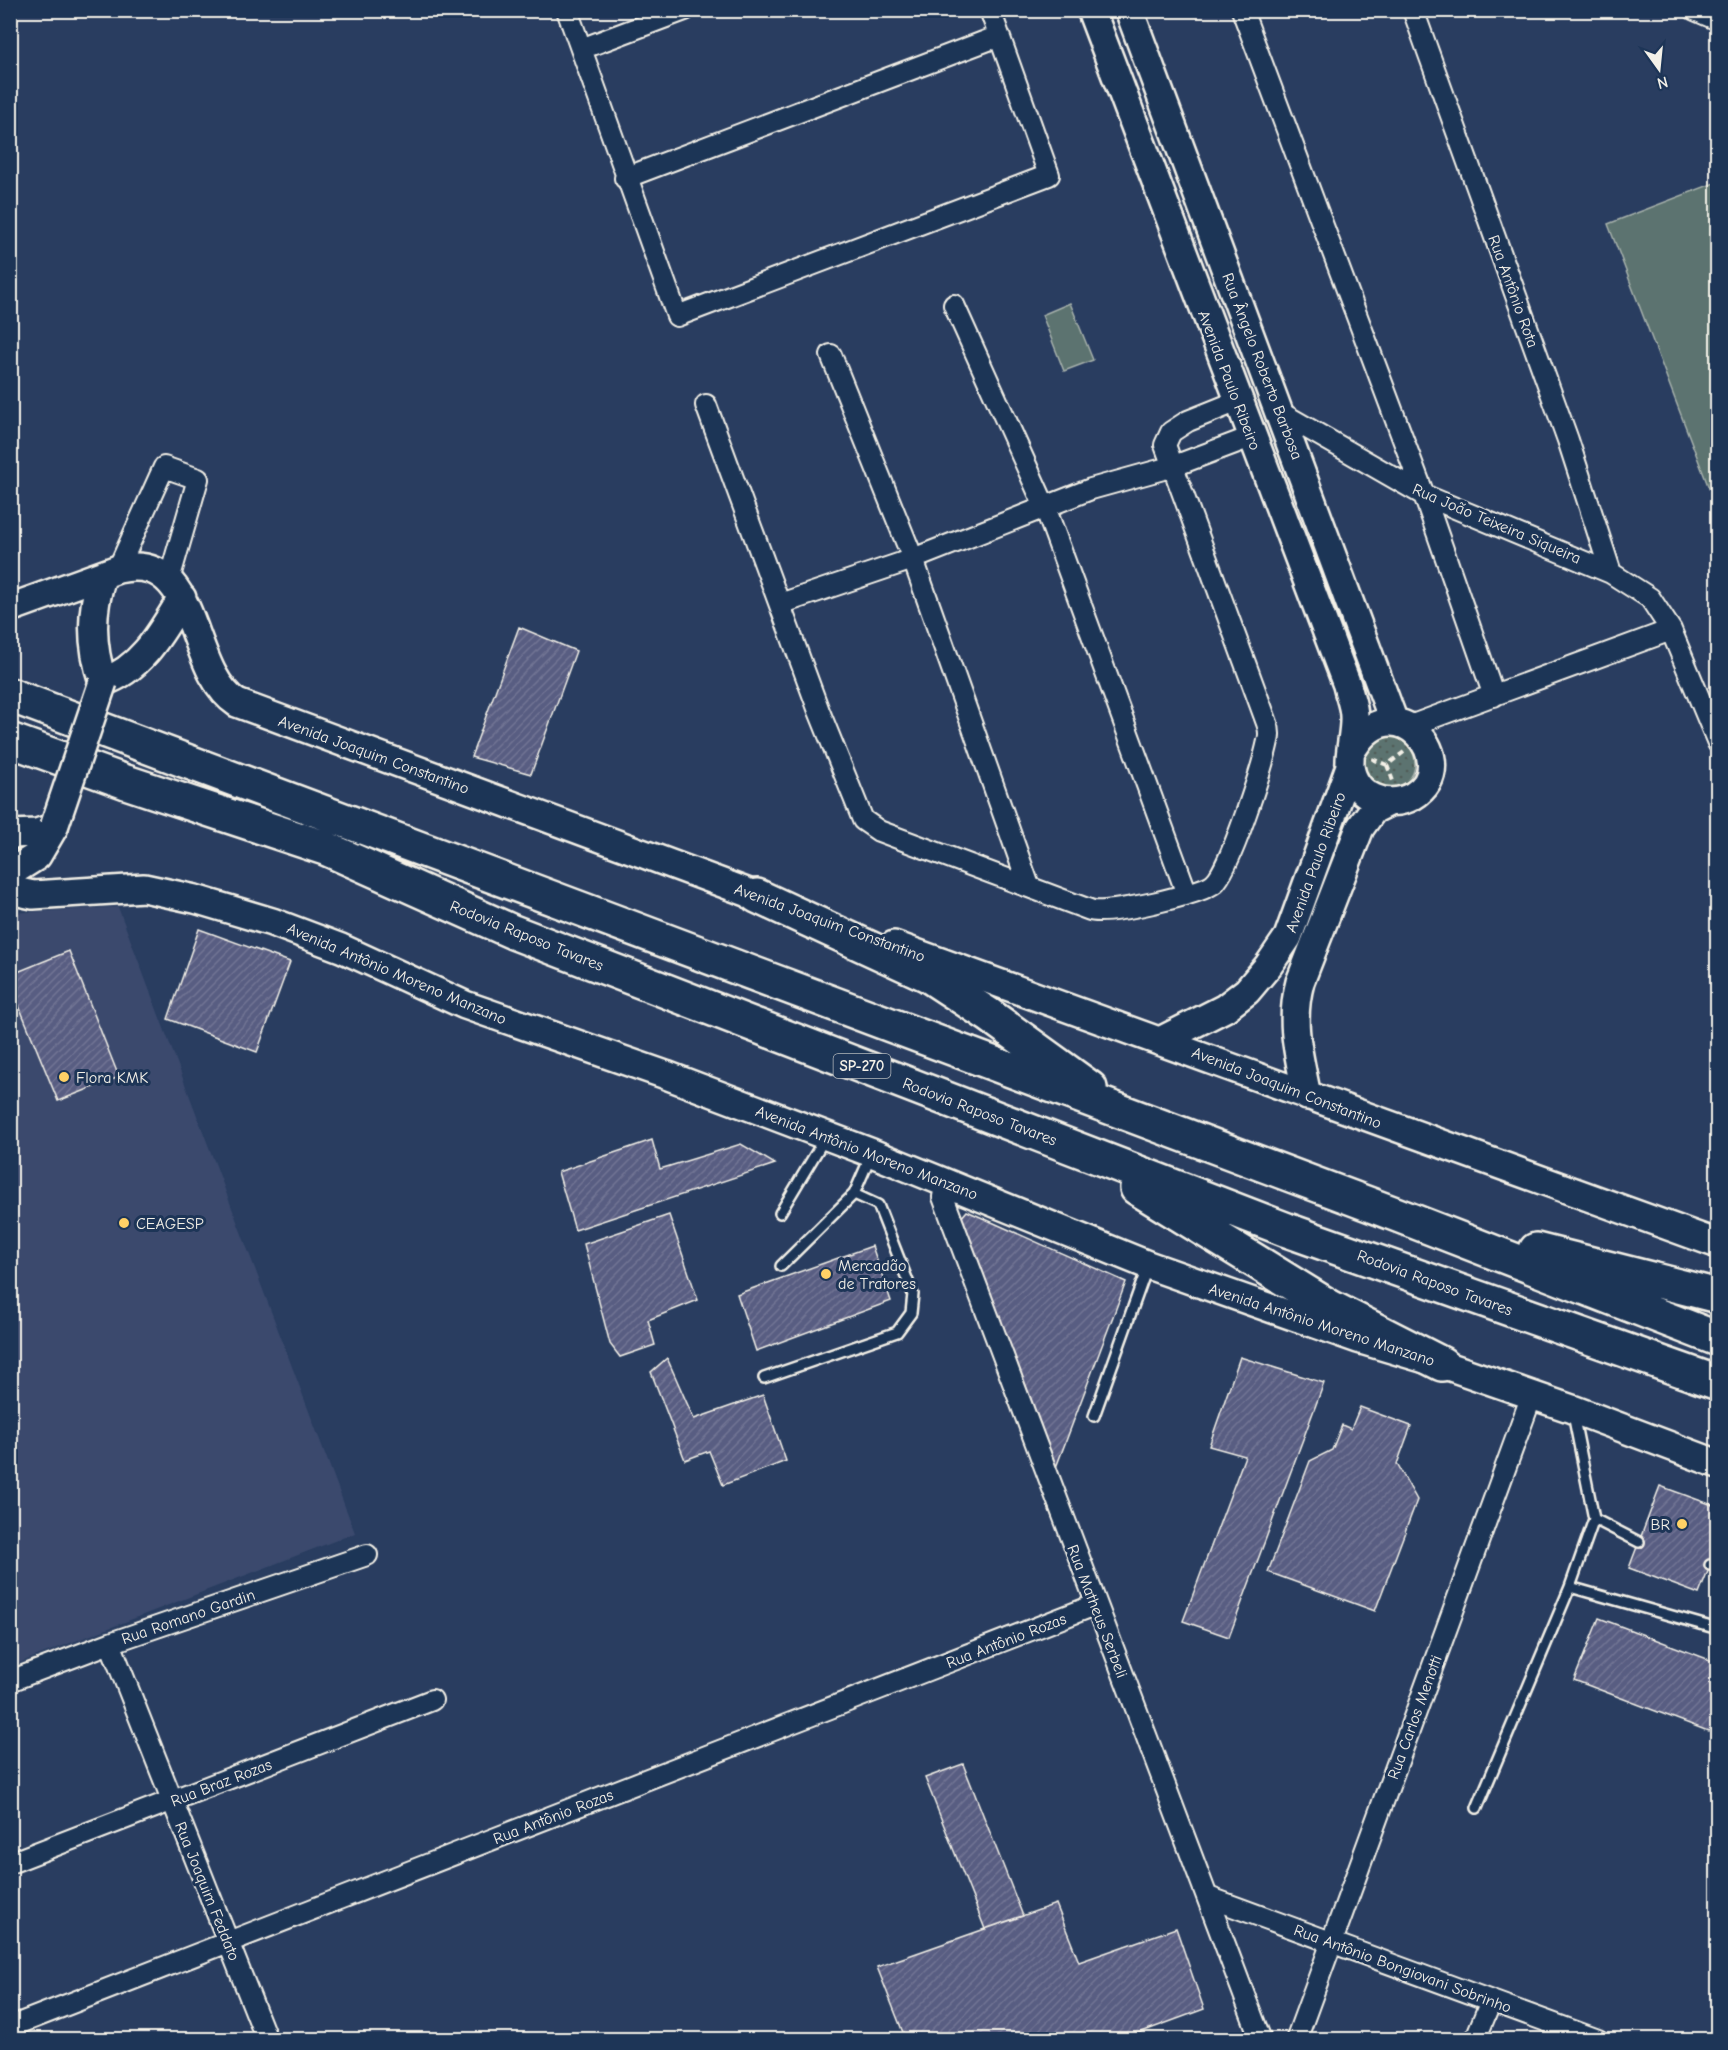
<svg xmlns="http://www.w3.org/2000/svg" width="1728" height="2050" viewBox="0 0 1728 2050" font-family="'Comic Neue',sans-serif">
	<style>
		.built { fill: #3b4a6d }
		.grass { fill: url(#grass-dots); stroke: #a8b2ac; stroke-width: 1.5 }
		.park { fill: #5b736f; stroke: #a8b2ac; stroke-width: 1.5 }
		.building { fill: url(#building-hatch); stroke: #f4f1e8; stroke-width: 1.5 }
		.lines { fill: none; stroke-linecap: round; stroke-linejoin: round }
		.lane-casing { stroke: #f4f1e8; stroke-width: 14 }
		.street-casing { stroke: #f4f1e8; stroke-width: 24 }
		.secondary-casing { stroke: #f4f1e8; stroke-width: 32 }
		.highway-casing { stroke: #f4f1e8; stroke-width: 38 }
		.path { stroke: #f4f1e8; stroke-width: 4; stroke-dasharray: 6 4.5; stroke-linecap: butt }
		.lane { stroke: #1d3557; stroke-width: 9 }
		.street { stroke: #1d3557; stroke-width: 20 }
		.secondary { stroke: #1d3557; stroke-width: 27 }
		.highway { stroke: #1d3557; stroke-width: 33 }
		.secondary-bridge-casing { stroke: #f4f1e8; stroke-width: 32; stroke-linecap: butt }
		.secondary-bridge { stroke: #1d3557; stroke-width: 27 }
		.poi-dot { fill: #ffd166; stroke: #1d3557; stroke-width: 2 }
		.labels { text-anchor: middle; stroke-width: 6; stroke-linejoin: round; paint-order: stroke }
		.shield { fill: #1d3557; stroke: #b4b9bc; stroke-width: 1.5 }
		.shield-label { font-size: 15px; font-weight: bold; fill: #f4f1e8 }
		.street-label { font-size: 16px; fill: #f4f1e8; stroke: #1d3557 }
		.poi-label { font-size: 16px; fill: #f4f1e8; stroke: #1d3557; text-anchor: start }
	</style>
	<defs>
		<pattern id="grass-dots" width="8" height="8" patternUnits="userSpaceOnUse" patternTransform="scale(1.5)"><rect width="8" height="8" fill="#5b736f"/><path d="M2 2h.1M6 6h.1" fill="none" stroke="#515b58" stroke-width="1.8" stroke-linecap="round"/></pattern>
		<pattern id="building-hatch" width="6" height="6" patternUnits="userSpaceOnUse" patternTransform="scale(1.5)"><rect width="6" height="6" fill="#595d82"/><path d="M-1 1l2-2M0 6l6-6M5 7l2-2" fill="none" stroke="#717594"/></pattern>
	</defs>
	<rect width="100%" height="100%" fill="#293d60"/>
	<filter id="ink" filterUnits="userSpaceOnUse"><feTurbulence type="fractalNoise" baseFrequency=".0167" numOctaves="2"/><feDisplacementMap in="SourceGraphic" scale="12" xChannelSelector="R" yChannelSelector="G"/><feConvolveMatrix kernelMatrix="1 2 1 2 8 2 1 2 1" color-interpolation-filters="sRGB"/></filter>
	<g filter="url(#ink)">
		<path class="built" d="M118,907L355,1533L11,1666V913Z"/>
		<path class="grass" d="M1363 763a26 26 0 1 1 52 0a26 26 0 1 1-52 0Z"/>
		<path class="park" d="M1717,182V509L1608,224Z
			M1070,303L1093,360L1064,371L1042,315Z"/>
		<path class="building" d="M519,627L576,651L531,774L471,757Z
			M199,929L290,962L257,1052L168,1019Z
			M69,951L119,1077L58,1101L10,984V975Z
			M652,1140L660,1169L741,1144L775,1164L575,1230L558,1172Z
			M967,1211L1126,1282L1055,1470L961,1218Z
			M669,1215L698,1300L648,1320L655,1345L620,1357L610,1344L584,1244Z
			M872,1246L891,1301L756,1351L737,1294Z
			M1240,1357L1324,1383L1229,1637L1183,1621L1245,1456L1209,1446Z
			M667,1358L694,1419L763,1395L786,1461L723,1485L709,1451L685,1460L651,1372Z
			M1360,1407L1411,1426L1397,1464L1417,1500L1375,1611L1268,1572L1310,1461L1332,1450L1342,1425L1351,1429Z
			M1660,1486L1718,1507V1546L1699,1594L1629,1568Z
			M1599,1618L1718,1663V1729L1708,1731L1574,1680Z
			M963,1764L1023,1916L985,1929L925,1778Z
			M1056,1904L1079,1962L1176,1928L1204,2009L1120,2040H906L877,1967Z"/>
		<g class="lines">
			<g class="lane-casing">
				<path id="lane" d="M780,1213L825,1138
					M781,1266L854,1194L871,1155
					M764,1378L897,1332L911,1313L913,1294L878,1205L854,1194
					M1094,1416L1147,1268
					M1594,1519L1639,1542
					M1710,1565H1718
					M1570,1587L1718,1629
					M1477,1808L1570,1587L1594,1519L1573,1414"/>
			</g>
			<g class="street-casing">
				<path id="street" d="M567,10L677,316L1049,175L990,10
					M1242,10L1424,495L1494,696
					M1413,10L1568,440L1611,573
					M1695,10L1718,20
					M581,49L685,10
					M625,178L999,36
					M954,305L1045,507L1187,894
					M831,355L913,559L1029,886
					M706,405L819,711L863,820L879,831L1090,910C1106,916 1202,894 1214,883C1230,870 1263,765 1268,741C1270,735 1269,729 1267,723L1165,445L1171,432L1188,421L1238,401
					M1281,413L1424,495L1611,573L1650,598L1671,630L1718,743
					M118,569L164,467L198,479L169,580
					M780,604L913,559L1091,489L1174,466L1251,437
					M1410,726L1671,630
					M946,1182L943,1197L1261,2040
					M110,1643L267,2040
					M10,1681L110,1643L367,1555
					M10,1863L432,1700
					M1208,1897L1598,2040
					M10,2027L1095,1605
					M1296,2040L1532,1395
					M1475,2040L1491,2001"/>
			</g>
			<g class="secondary-casing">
				<path id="secondary" d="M1091,10L1347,685C1349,695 1354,706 1354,716C1355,732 1349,750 1350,766C1354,797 1388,810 1413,796C1466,765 1393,676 1351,752
					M1129,10L1394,722
					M102,577C90,612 91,647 103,682C142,669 162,631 182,598
					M10,608L118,569C202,550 185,669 237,703L776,903
					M10,834L37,833L54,827
					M10,873L37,856L54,827
					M10,890L33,895L144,888L195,899L272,922L341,948L465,1005L666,1075L872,1153L1148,1265L1358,1339L1442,1364L1572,1409L1718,1464
					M894,945L1718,1244
					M1162,1040L1225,1008L1247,991L1268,966L1288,937L1350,766
					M1307,1096C1299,1055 1289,1023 1300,982L1360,828L1373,810L1389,802"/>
			</g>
			<g class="highway-casing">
				<path id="highway" d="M10,695L1395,1214L1718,1339
					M10,740L126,782L325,848L513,932L1287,1230L1718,1383
					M757,896L928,975L989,1015L1090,1088
					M1137,1188L1330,1307L1442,1364
					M1536,1250L1718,1296"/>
			</g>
			<path class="path" d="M1372,759L1387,765L1404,752
				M1387,765L1393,781"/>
			<use href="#lane" class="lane"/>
			<use href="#street" class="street"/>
			<use href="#secondary" class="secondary"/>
			<use href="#highway" class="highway"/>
			<g class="secondary-bridge-casing">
				<path id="secondary-bridge" d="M54,827L103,682"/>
			</g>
			<use href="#secondary-bridge" class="secondary-bridge"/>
		</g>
	</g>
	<g class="poi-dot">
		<circle cx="64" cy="1077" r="6"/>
		<circle cx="124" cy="1223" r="6"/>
		<circle cx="826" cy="1274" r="6"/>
		<circle cx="1682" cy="1524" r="6"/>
	</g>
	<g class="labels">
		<rect class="shield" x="833.5" y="1054" width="57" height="24" rx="4.5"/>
		<g class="shield-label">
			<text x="862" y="1071">SP-270</text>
		</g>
		<g class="street-label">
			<text transform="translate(1514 291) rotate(70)" y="6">Rua Antônio Rota</text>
			<text transform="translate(1263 366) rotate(69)" y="6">Rua Ângelo Roberto Barbosa</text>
			<text transform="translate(1230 380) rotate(69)" y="6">Avenida Paulo Ribeiro</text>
			<text transform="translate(1497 523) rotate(23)" y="6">Rua João Teixeira Siqueira</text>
			<text transform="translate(374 754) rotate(20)" y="6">Avenida Joaquim Constantino</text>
			<text transform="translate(1315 862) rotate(-70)" y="6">Avenida Paulo Ribeiro</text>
			<text transform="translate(830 922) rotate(20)" y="6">Avenida Joaquim Constantino</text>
			<text transform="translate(527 935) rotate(22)" y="6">Rodovia Raposo Tavares</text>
			<text transform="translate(397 973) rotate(23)" y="6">Avenida Antônio Moreno Manzano</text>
			<text transform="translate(1287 1087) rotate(21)" y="6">Avenida Joaquim Constantino</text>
			<text transform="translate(980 1111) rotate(21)" y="6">Rodovia Raposo Tavares</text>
			<text transform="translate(867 1152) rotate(21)" y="6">Avenida Antônio Moreno Manzano</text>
			<text transform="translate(1435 1282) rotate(20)" y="6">Rodovia Raposo Tavares</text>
			<text transform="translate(1322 1324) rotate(18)" y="6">Avenida Antônio Moreno Manzano</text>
			<text transform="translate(1098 1611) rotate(69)" y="6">Rua Matheus Serbeli</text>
			<text transform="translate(188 1616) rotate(-19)" y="6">Rua Romano Gardin</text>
			<text transform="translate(1006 1640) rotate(-21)" y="6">Rua Antônio Rozas</text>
			<text transform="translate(1414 1717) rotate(-70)" y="6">Rua Carlos Menotti</text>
			<text transform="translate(221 1782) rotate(-21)" y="6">Rua Braz Rozas</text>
			<text transform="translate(553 1816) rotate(-21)" y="6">Rua Antônio Rozas</text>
			<text transform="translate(208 1891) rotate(68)" y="6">Rua Joaquim Feddato</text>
			<text transform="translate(1403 1968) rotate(20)" y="6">Rua Antônio Bongiovani Sobrinho</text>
		</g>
		<g class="poi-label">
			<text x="76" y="1083">Flora KMK</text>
			<text x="136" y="1229">CEAGESP</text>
			<text x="838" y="1271">Mercadão<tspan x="838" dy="18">de Tratores</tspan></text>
			<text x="1670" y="1530" text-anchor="end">BR</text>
		</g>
	</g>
	<rect width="1728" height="2050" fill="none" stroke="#1d3557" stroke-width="36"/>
	<rect x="18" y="18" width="1692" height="2014" fill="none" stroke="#f4f1e8" stroke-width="2" filter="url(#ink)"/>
	<g transform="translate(1659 69) rotate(165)" stroke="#1d3557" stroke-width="4.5" paint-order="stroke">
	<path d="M0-4.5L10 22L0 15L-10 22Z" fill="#f4f1e8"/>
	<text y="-9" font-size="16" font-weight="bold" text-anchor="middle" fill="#f4f1e8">N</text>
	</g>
</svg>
